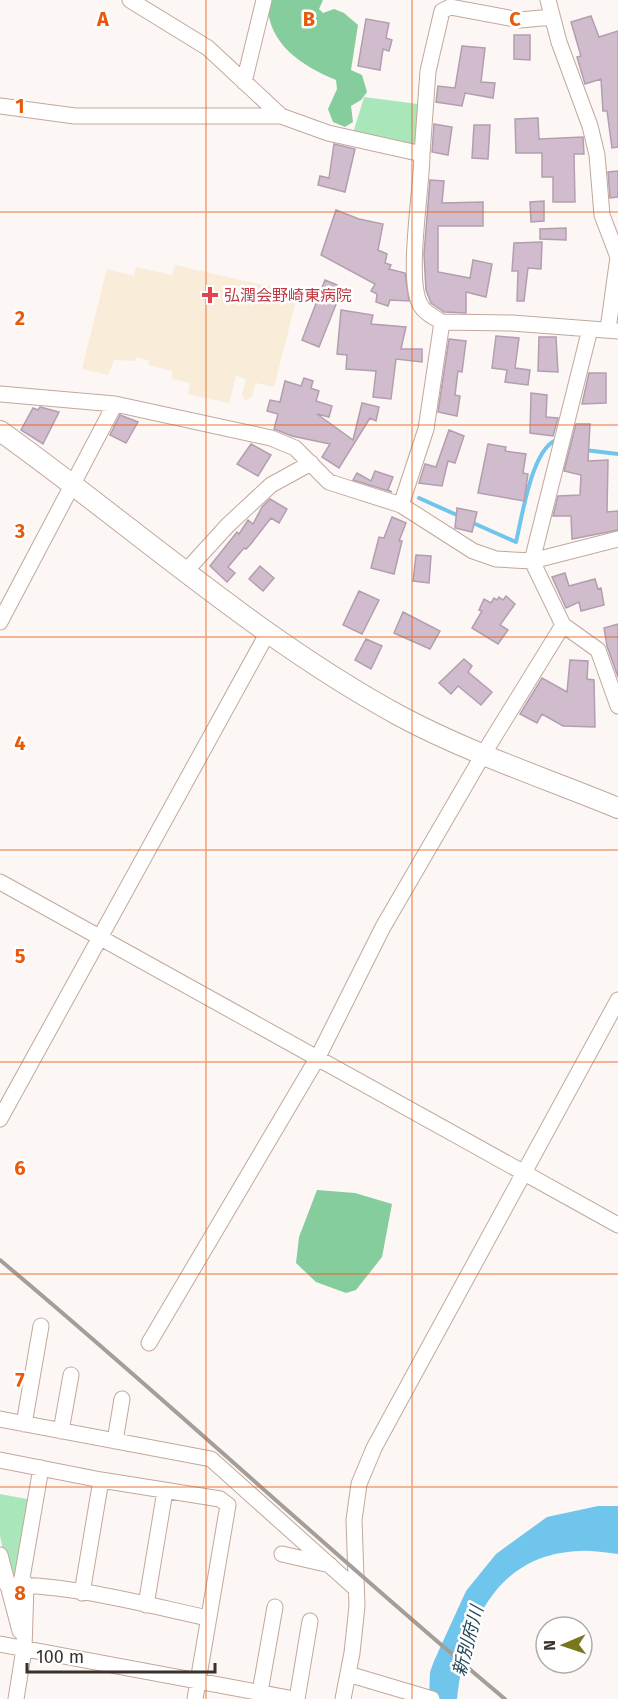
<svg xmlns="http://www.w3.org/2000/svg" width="618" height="1699" viewBox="0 0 618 1699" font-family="'Fira Sans','Noto Sans JP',sans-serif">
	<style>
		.medical { fill: #f9ecd8 }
		.green { fill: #a9e7bb }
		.forest { fill: #85cd9c }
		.water { fill: #70c5ed }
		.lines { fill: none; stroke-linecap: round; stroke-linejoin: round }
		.stream { stroke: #70c5ed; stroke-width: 4 }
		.building { fill: #d1bcce; stroke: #b29eaf; stroke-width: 1.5 }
		.minor-casing { stroke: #c1a89b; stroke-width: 17 }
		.tertiary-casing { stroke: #c1a89b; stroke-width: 22 }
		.minor { stroke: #fff; stroke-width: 15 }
		.tertiary { stroke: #fff; stroke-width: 20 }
		.rail { stroke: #a49d99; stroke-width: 4 }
		.grid { fill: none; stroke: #e8590c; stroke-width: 1.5; stroke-opacity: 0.55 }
		.health-dot { fill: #e0444e; stroke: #fff; stroke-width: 2 }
		.labels { text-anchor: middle; stroke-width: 5; stroke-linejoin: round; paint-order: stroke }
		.health-label { font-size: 16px; fill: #be3a42; stroke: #fff; text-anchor: start }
		.water-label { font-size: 18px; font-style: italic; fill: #224859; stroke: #fff }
		.grid-label { font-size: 20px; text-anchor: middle; font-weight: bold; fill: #e8590c; stroke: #fff; stroke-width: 5; stroke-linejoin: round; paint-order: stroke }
	</style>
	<rect width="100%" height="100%" fill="#fcf7f4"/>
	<path class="medical" d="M175,265L298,293L274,387L256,383L252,396L245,401L242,394L246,379L236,376L229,403L188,394L190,383L172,379V371L148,365L149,361L136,357L135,361L114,360L108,375L82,369L107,269L134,276L136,267L172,275Z"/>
	<path class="green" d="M364,97L418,104L420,110L415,146L353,133Z
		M0,1494L32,1500L16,1577L9,1576L0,1536Z"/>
	<path class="forest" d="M268,0H323L319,9L323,13L334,9L344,13L358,25L351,70L362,75L367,92L361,100L351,106L353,122L345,127L333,122L328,109L337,89L336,80C301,66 265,42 268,0Z
		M317,1190L355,1193L392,1204L382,1257L356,1290L346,1293L316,1282L296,1263L299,1237Z"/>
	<path class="water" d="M598,1506H618V1554C606,1553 593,1550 581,1551C496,1553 465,1626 457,1699H429L430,1672L434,1661L466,1591L496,1554L547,1517Z"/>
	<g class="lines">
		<path class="stream" d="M585,450L618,454
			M419,498L459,516
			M471,522L516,542C522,518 532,443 560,439"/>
	</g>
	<path class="building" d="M591,16L599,37L618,31V147L612,148L607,111H603L601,79L585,84L577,57L581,56L571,22Z
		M366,19L389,23L386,38L392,40L389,51L383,49L380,70L358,66Z
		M514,35H530V60L514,59Z
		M462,46L485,48L481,82L495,83L493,98L465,93L462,106L436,102L438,86L455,88Z
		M538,118L539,139L583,137L584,154H574L575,202H553V177H542V153H516L515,119Z
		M434,124L452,127L448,155L432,152Z
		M474,125H490L488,159L472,158Z
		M334,144L355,149L345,192L318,185L320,176L329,178Z
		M618,171V197L610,198L608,172Z
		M430,180L444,181L442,203L483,202V226H438V272L470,278L473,260L492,264L486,297L466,292V313L444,312L431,303L426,290L424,254Z
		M544,201V221L531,222L530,202Z
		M336,210L359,219L383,224L378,250L387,254L385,263L391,265L389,269L405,273L409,301L390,300L388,306L376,302L377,294L371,291L375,284L321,255Z
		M566,228V240L540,239V229Z
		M542,242L541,269L528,268L524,301H517L518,271H512L514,243Z
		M325,280L337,285L332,300L337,302L319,347L302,340Z
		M341,310L373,315L371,324L406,327L401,349H422V362L396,359L391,399L373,397L376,371L346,369L347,355L337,354Z
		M496,336L519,338L515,368L530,370L528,385L505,382L507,370L492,368Z
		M539,337H556L558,372L538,371Z
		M449,339L466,341L462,372L458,371L455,395L460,396L457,416L438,412Z
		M589,373H606V403L582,404Z
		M304,378L313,381L311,388L319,391L316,401L332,406L329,417L317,414L353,440L362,403L379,407L376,421L370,418L339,468L322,457L330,444L292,436L274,429L278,414L267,411L270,400L280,402L285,381L301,386Z
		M531,393L547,395L546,417L558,418L553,436L530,433Z
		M40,407L59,412L43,444L21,430L33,408L38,410Z
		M120,415L138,422L126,443L110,435Z
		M576,424H590L588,461L608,460L607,512L618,511V530L572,539L571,516H553L558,496L580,495L581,475L564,471Z
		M449,430L464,436L455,463L448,461L442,486L419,483L425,464L436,467Z
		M251,444L271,455L258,476L237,464Z
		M488,444L506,447L505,451L526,454L523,473L528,474L524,501L478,493Z
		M375,471L393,477L388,490L392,492L353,480L357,473L371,481Z
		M270,499L287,509L279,523L271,518L250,545L246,549L244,548L228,567L235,573L227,582L210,566L237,532L239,534L248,520L253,524L262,507Z
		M457,508L477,512L472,532L455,528Z
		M392,517L406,523L399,541H402L394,574L371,568L379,537L384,538Z
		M416,555L431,556L429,583L413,581Z
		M260,566L274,578L263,591L249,579Z
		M565,573L569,586L595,579L598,589L601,588L604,605L581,611L579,602L566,608L552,577Z
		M359,591L379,600L362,634L343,625Z
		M506,596L515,604L500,625L508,630L498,644L472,628L482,611L479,610L484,599L491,603L494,598L497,600L499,597L503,600Z
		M403,612L440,631L430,649L394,633Z
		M618,624V677L607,646L604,628Z
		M366,639L382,646L371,669L355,660Z
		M464,659L472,666L468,672L492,692L481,705L458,686L451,694L439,683Z
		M570,660L588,661L587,679L594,680L595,727L563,726L542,714L537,723L520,714L542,678L567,692Z"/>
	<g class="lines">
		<g class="minor-casing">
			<path id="minor" d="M130,0L208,48L281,116L328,133L422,154C422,188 406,278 420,304C423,312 435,318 442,322L512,323L618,331
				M548,0L559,42L590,126L597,155L602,215L618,257L608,329
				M244,82L264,0
				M0,106L75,116H281
				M422,154L428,71L442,11L450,7L520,20L552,17
				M590,329L532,561L563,625L598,650L618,706
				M0,394L115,404
				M401,505L426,429L442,322
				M185,572L228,525L271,485L311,463
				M0,622L115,404L271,438L295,448L329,482L401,505L473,551L496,559L532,561L618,539
				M0,882L618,1225
				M0,1119L267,634
				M149,1343L318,1057L383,927L484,753L563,625
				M0,1419L211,1459L355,1588
				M24,1424L41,1326
				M61,1431L71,1375
				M115,1441L122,1399
				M0,1460L101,1480L220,1499L228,1505L195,1699
				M282,1554L330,1565
				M0,1555L20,1631
				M7,1585C69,1584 147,1605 208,1618
				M82,1593L101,1480
				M146,1605L165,1491
				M0,1644L294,1699
				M348,1674L432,1699
				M260,1692L275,1607
				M16,1699L24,1649L26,1585L22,1578L41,1468
				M297,1699L310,1621
				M343,1699L352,1653L357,1606L354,1520L359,1484L374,1448L618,1000"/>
		</g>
		<g class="tertiary-casing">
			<path id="tertiary" d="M0,431C133,526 255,637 400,716C467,752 547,779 618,808"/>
		</g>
		<use href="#minor" class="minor"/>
		<use href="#tertiary" class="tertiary"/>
		<path class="rail" d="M0,1260C171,1403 334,1556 505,1699"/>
	</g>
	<path class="grid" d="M206,0V1699M412,0V1699M0,212H618M0,425H618M0,637H618M0,850H618M0,1062H618M0,1274H618M0,1487H618"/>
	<path class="health-dot" d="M207 286h6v6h6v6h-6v6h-6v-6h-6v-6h6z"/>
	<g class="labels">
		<g class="health-label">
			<text x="224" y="301">弘潤会野崎東病院</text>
		</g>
		<g class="water-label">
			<text transform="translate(468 1641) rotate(-75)" y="6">新別府川</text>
		</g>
	</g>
	<g class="grid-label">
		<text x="103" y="26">A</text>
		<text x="309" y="26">B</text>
		<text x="515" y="26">C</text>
		<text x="20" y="113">1</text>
		<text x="20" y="325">2</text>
		<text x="20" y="538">3</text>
		<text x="20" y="750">4</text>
		<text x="20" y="963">5</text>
		<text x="20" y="1175">6</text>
		<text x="20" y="1387">7</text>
		<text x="20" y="1600">8</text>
	</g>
	<g transform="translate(564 1645) rotate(268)"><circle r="28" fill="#ffffff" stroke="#b1adab" stroke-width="1.5"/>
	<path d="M0-4.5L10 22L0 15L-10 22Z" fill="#78771e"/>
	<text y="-9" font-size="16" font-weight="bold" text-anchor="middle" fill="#3b312c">N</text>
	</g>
	<path d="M27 1663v9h188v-9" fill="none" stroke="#3b312c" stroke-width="3"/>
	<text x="36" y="1663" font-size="18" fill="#3b312c" stroke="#ffffff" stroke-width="4.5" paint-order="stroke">100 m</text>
</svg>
